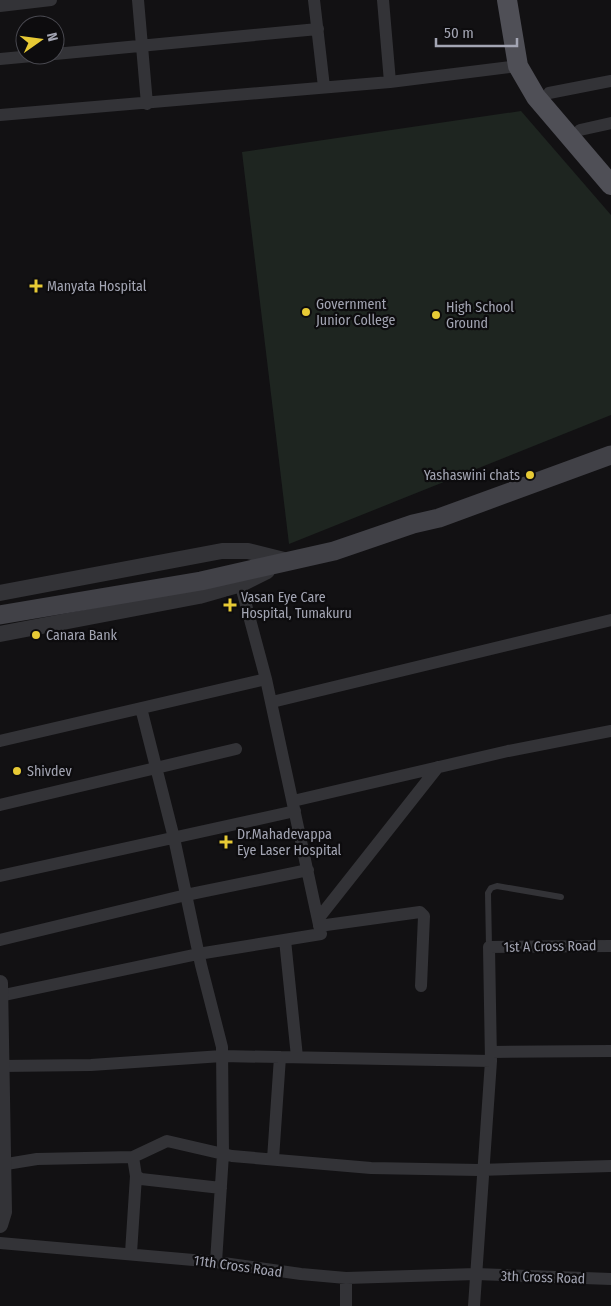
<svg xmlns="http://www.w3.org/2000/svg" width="611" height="1306" viewBox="0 0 611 1306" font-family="'Fira Sans Condensed',sans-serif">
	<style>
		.green { fill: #1e2520 }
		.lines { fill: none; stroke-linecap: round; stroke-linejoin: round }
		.service { stroke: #333337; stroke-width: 6 }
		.minor { stroke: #333337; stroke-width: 12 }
		.tertiary { stroke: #333337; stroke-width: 16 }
		.secondary { stroke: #414147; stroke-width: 19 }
		.primary { stroke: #4f4f56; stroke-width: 20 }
		.poi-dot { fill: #e7ca35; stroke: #0d0c0e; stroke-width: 2 }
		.labels { text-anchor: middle; stroke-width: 4.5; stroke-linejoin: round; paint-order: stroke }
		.poi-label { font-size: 14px; fill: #a3a5b3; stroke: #0d0c0e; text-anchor: start }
		.street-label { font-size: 14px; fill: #a3a5b3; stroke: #0d0c0e }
	</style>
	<rect width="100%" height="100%" fill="#121113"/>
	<path class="green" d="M521,111L611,215V415L289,544L242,152Z"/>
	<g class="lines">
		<path class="service" d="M489,947L488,893L491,888L497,886L561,897"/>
		<path class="minor" d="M138,0L147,104
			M314,0L324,87
			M383,0L390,82
			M0,6L51,0
			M55,54L318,29
			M0,59L43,55
			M549,93L611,81
			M0,115L390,82L518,66
			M580,130L611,123
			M272,702L611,620
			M141,708L174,838L201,965L222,1047L223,1154L216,1262
			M0,741L266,679
			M293,801L508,751L611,731
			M0,805L236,749
			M0,876L295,811
			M318,919L438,767
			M319,926L420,912L424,916L421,986
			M0,940L186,895L308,870
			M285,940L297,1057
			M0,996L198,954L321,934L266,679L238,575
			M491,1052L611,1051
			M1,1066L91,1065L222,1056L491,1061
			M133,1157L136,1176L141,1179L221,1188
			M273,1159L280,1057
			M0,1165L37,1159L133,1157L167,1141L232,1156L371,1168L479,1170L611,1166
			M0,1243L216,1262L301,1274L346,1278L476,1274L611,1279
			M131,1253L136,1176
			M346,1306V1278
			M474,1306L491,1061L489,947L611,946"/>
		<path class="tertiary" d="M0,593L222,551H248L288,561
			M0,634L199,596L241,584L267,571
			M0,983L4,1212L0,1225"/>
		<path class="secondary" d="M0,615L201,581L334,551L413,524L439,518L611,455"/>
		<path class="primary" d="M507,0L518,66L536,97L611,185"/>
	</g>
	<g class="poi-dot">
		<path d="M33.5 278.5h5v5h5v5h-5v5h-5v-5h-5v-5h5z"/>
		<circle cx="306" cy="312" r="5"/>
		<circle cx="436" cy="315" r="5"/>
		<circle cx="530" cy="475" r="5"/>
		<path d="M227.5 597.5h5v5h5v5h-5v5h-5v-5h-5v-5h5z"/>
		<circle cx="36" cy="635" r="5"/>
		<circle cx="17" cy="771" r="5"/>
		<path d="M223.5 834.5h5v5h5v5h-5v5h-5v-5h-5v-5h5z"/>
	</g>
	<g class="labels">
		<g class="poi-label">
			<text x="47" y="291">Manyata Hospital</text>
			<text x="316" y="309">Government<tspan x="316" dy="16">Junior College</tspan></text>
			<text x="446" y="312">High School<tspan x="446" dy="16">Ground</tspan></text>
			<text x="520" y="480" text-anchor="end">Yashaswini chats</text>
			<text x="241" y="602">Vasan Eye Care<tspan x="241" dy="16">Hospital, Tumakuru</tspan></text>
			<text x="46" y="640">Canara Bank</text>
			<text x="27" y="776">Shivdev</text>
			<text x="237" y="839">Dr.Mahadevappa<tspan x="237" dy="16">Eye Laser Hospital</tspan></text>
		</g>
		<g class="street-label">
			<text transform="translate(550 946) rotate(-1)" y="5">1st A Cross Road</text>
			<text transform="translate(238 1266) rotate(8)" y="5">11th Cross Road</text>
			<text transform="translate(543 1277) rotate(2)" y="5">3th Cross Road</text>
		</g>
	</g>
	<g transform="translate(40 40) rotate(76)"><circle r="24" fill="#0d0c0e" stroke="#494950"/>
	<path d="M0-4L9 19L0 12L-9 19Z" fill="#e7ca35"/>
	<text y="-8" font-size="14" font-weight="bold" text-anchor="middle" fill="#a3a5b3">N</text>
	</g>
	<path d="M436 38v8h81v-8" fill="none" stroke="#a3a5b3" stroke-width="2.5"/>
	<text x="444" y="38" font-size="15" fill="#a3a5b3" stroke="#0d0c0e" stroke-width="4" paint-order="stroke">50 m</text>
</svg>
